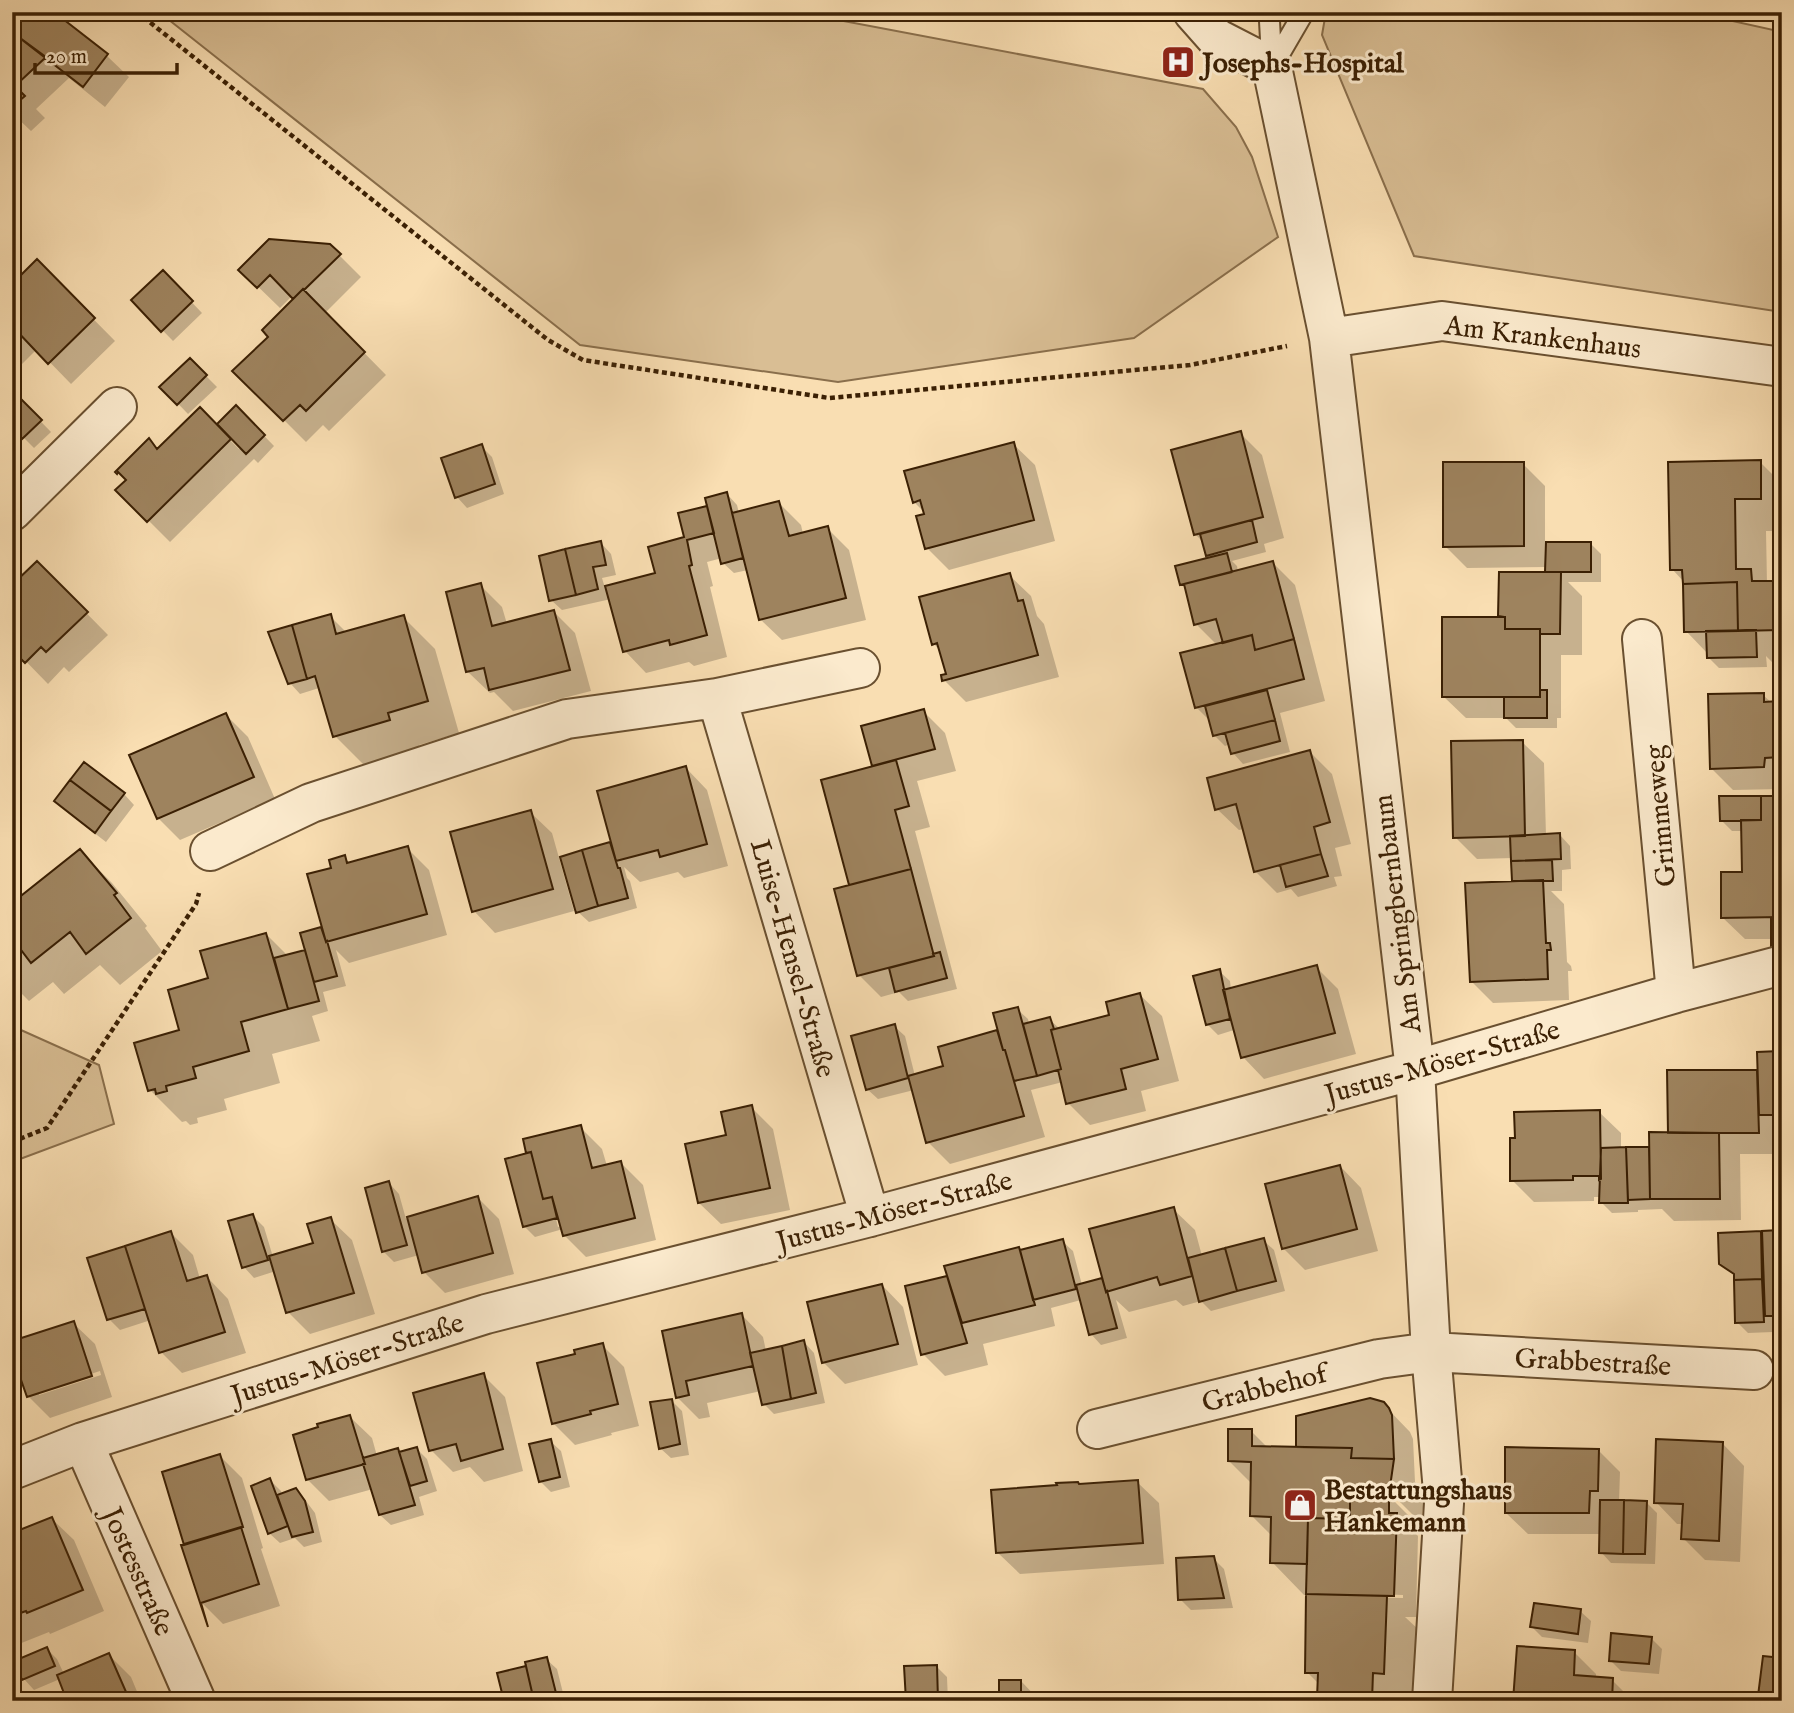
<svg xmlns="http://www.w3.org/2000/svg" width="1794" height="1713" viewBox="0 0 1794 1713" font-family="'IM FELL English',serif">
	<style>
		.green { fill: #d9be94; stroke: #8a6f4c; stroke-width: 2 }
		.shadow { fill: #0003; fill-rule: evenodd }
		.building { fill: #9e835e; stroke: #3b2004; stroke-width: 2 }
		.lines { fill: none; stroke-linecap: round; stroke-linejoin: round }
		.lane-casing { stroke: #6a5030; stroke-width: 23 }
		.street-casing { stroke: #6a5030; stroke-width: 42 }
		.path { stroke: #3b2004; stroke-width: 4.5; stroke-dasharray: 5 3.5; stroke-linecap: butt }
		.lane { stroke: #fbeacd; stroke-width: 19 }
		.street { stroke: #fbeacd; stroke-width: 38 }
		.labels { text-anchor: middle; stroke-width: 6; stroke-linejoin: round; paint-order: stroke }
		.poi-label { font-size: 28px; font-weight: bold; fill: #3b2004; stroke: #fbeacd; text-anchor: start }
		.street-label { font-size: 28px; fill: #3b2004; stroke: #fbeacd }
	</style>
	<rect width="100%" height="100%" fill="#f9deb2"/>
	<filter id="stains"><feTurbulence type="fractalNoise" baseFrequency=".00286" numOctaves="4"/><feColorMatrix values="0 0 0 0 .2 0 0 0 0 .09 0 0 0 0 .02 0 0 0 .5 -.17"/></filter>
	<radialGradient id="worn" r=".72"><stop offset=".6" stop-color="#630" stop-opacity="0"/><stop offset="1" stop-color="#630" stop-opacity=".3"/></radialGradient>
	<path class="green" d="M159,12H796L1203,89L1236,127L1252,157L1278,237L1134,338L838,382L580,345Z
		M1326,12H1692L1782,32V312L1414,256L1322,35Z
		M12,1026L99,1065L114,1124L12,1162Z"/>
	<path class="shadow" d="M12,12H51L107,56L129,77L105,107L69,78L36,109L45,118L31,131L12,113Z
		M330,246L361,277L325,313L386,375L329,431L323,425L306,442L235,371L271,337L295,299L292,296L280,308L241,270Z
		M37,262L115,341L71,384L37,349L22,364L12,354V286Z
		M163,272L202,313L173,341L134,301Z
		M190,360L217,387L188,414L162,387Z
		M12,392L51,432L34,448L12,426Z
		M236,407L274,446L258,463L254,459L170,542L118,490L200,410L239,449L242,447Z
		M1240,433L1262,455L1284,538L1264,544L1266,552L1232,561L1237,566L1238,572L1273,563L1295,585L1325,701L1280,713L1290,752L1243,764L1233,753L1230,744L1225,746L1214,735L1211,722L1196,707L1217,645L1196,624L1187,589L1182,584L1212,559L1208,555L1204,543L1195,534Z
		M1013,444L1035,465L1055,541L949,570L927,548V515L914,502Z
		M481,446L492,457L504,494L467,508L457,497Z
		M1760,462L1782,484V531H1766L1767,583H1782V662H1772L1766,656L1767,667L1719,668L1709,658L1708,654L1686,631L1684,582L1672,569Z
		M1523,464L1545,486V543L1591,544L1601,554V582H1568L1582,596V655H1561V718H1557V728H1516L1506,718H1466L1444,697L1500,618V574H1550L1547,567L1467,568L1445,546Z
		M727,494L737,505L739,513L779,503L801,525L803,534L827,528L849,550L866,620L782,640L760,619L748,570L734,573L723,563L722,558L707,562L713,586L710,587L727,657L694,666L689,662L646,673L625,651L611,599L562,610L551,600L601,543L611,554L616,575L602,578L605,588L657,574L686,538L706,508Z
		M37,563L108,635L69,672L64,667L48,684L12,647Z
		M1009,575L1031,596L1037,616L1044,624L1059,677L966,702L944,680L948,676L941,652L934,644Z
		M480,585L502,607L507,624L554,612L575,633L591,691L513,711L494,692L490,693L468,672L448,593Z
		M330,616L346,632L403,617L435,649L459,733L419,745L421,752L367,768L335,736L319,688L300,694L290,683Z
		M1763,695L1772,703H1782V789L1733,790L1711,768Z
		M923,711L945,733L956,771L917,781L930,827L915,831L957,989L908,1001L899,992L881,997L859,975L852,886L823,781L874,767L863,728Z
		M226,715L248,737L275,799L180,840L158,818Z
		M1522,742L1544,763L1546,836L1560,835L1570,846L1571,869L1562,870V891H1551L1564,904L1567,962L1571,966L1572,971H1568L1569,1000L1493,1003L1471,981L1516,883L1513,880V858L1477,859L1455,837Z
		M1310,752L1332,774L1351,844L1335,848L1342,876L1334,877L1337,886L1298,897L1291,889L1277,893L1255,871L1244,829L1239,830L1217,809Z
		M686,768L707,790L728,866L684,878L678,872L640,882L624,867L627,878L630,881L637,908L589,922L578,912L610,844L614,849Z
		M124,794L134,805L106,842L67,812L56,801Z
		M1782,797V955L1773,947V939H1745L1723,918L1744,873L1743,831H1732L1721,820Z
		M530,812L552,833L574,911L495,933L474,911Z
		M407,848L429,870L447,935L349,963L336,950L346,986L323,992L328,1011L312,1016L320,1041L272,1054L280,1083L224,1099L227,1110L197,1118L198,1123L190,1125L186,1121L182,1122L150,1090L210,979L266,934L288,956L307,951L321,929L325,933L333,869L344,857L351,864Z
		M80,851L112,883L147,926L145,928L162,951L120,985L100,965L64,994L53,982L29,1001L12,984V905Z
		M1316,967L1338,989L1356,1054L1264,1079L1243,1057L1234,1030L1218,1035L1207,1024L1219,971L1230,981L1231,990Z
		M1140,995L1162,1016L1179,1081L1141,1091L1146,1111L1090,1125L1068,1103L1063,1082L1031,1090L1045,1137L950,1164L928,1142L914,1090L878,1099L867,1089L894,1026L905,1036L915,1076L945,1068L997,1032L1001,1037L1017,1009L1028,1019L1029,1024L1049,1019L1060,1029L1111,1016Z
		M1782,1053V1136H1780V1154H1740L1741,1220L1674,1221L1662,1209L1638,1210V1212L1612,1213L1601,1202V1197H1594V1201L1534,1202L1512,1180L1599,1112L1621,1133V1149L1648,1148L1651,1152L1669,1134V1072H1759Z
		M751,1107L773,1129L790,1210L721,1224L699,1203L728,1136Z
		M580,1127L602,1149L607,1166L621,1163L643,1185L656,1240L586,1257L564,1235L563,1229L535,1237L524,1226L530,1154L528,1152ZM553,1206L558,1211L561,1226L558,1227Z
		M1340,1166L1361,1188L1378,1251L1305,1270L1283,1248Z
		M389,1183L399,1194L406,1219L478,1198L499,1219L514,1274L445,1293L424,1272L419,1255L394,1262L383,1251Z
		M1173,1209L1195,1230L1202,1256L1263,1240L1274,1250L1285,1291L1211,1311L1201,1301L1183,1306L1176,1300L1129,1312L1116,1300L1127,1338L1101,1345L1091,1334L1081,1300L1051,1308L1055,1326L983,1344L988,1365L945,1376L923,1354L907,1288L949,1277L1019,1249L1022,1252L1062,1241L1073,1251L1082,1285L1101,1280L1105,1284Z
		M253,1216L264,1227L273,1257L315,1245L330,1219L352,1240L375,1314L310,1334L288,1312L276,1271L254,1278L244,1267Z
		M1782,1232V1331L1773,1322V1332L1748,1333L1737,1322L1736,1277L1721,1263L1760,1233L1764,1236Z
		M171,1233L193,1255L200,1279L207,1277L228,1299L246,1353L182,1373L161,1352L151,1320L120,1330L109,1319L89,1259Z
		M882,1285L903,1307L918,1365L845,1384L823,1362Z
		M742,1315L763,1337L766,1351L804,1342L814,1353L825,1403L774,1414L764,1404L761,1391L707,1403L710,1417L699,1419L677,1397L664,1332Z
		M73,1323L95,1344L112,1397L50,1418L28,1396ZM100,1371L101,1375L39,1395V1391Z
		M602,1345L624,1367L639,1426L611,1433L612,1435L575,1445L553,1423L577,1355Z
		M483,1375L505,1397L523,1471L484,1482L470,1467L453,1472L431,1450Z
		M671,1400L682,1411L689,1455L671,1458L660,1448Z
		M1383,1404L1410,1432L1413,1439L1415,1482L1425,1492L1421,1523L1388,1490V1495L1418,1525H1410V1528L1418,1536L1416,1617H1405L1419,1630L1416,1701H1271L1319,1700L1320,1685L1307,1672L1308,1595H1304L1272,1562V1536L1252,1516V1484L1229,1461L1251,1431L1268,1448H1297ZM1338,1593L1403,1595V1598L1338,1597Z
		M350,1417L372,1438L377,1456L401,1454L417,1449L427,1459L437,1491L419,1497L424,1515L391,1525L380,1515L373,1489L329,1501L308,1480L321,1428Z
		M550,1441L561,1451L570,1487L551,1492L540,1481Z
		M1723,1444L1744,1466L1740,1562L1705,1560L1683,1538L1684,1524H1677L1656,1502Z
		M1598,1450L1620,1472L1619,1502H1646L1657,1513L1655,1564L1611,1563L1601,1552V1534H1528L1506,1513Z
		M220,1456L242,1478L263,1548L261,1549L280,1606L223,1624L201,1602Z
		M270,1480L281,1491L282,1495L295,1490L306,1501L315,1513L322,1542L304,1547L295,1538L280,1543L269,1533Z
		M1137,1482L1159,1503L1164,1564L1020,1574L998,1553Z
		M52,1519L74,1540L104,1611L50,1634L49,1632L14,1646L12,1644V1535Z
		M1213,1558L1224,1569L1233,1608L1191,1610L1180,1599Z
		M1580,1611L1591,1621L1588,1643L1542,1637L1532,1627Z
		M1651,1638L1662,1649L1659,1674L1621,1671L1610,1660Z
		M47,1649L57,1659L64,1674L109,1655L131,1677L141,1701H69L60,1679L34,1690L24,1679L16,1662Z
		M1574,1652L1596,1674V1679L1612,1680L1633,1701H1514Z
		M546,1659L557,1669L565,1701H506L528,1667Z
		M1782,1660V1701H1766L1760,1695Z
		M936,1666L947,1677L948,1701H908Z
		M1021,1681L1038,1699L1063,1698L1065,1701H1000Z"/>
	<path class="building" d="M12,12H54L108,54L83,87L12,32Z
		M12,32L46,57L15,86L25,96L12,107Z
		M269,239L330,244L341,254L304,290L303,289L293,299L270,275L257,288L238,270Z
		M37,259L95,318L48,364L14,328L12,330V284Z
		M163,270L193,301L161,332L131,300Z
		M303,289L365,352L306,411L300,405L283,421L232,371L268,337L262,330Z
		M190,358L207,375L177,405L159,387Z
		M12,390L42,420L22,439L12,429Z
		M236,405L265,435L246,454L217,424Z
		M200,407L231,439L147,522L115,490L126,480L118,472L117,474L115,472L149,438L157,449Z
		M1241,431L1263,517L1194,535L1171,450Z
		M1014,442L1034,520L925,549L916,516L924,514L920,500L913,503L904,471Z
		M482,444L495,484L455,498L441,458Z
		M1761,460V499H1735L1736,569H1751L1752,581H1782V630L1738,631L1737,582L1683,584L1682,570H1670L1668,462Z
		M1443,462H1524V546L1443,547Z
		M727,492L743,558L721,564L705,498Z
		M779,501L789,536L828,526L846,598L759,620L732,513Z
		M707,506L714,533L687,540L692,565L689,566L707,635L670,645L669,640L623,652L605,586L655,573L648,547L684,537L678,513Z
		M1252,520L1257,542L1206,556L1200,534Z
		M601,541L606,565L593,567L598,589L576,595L565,549Z
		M1546,542H1591V572H1545Z
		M565,549L576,595L549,601L539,556Z
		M1227,553L1232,572L1180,585L1175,566Z
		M37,561L88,612L46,652L41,647L25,663L12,650V585Z
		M1273,561L1294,639L1255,650L1252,635L1223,643L1216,619L1194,625L1184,584Z
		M1499,572H1561L1560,634H1540V629H1505V617L1498,616Z
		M1010,573L1018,601L1023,600L1038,655L942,681L941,675L946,674L937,643L932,645L919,597Z
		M1737,582L1738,631L1684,632L1683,584Z
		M481,583L492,626L554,610L570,670L489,690L484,668L466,672L446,592Z
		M331,614L336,634L404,615L428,701L388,713L390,720L333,737L315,676L307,679L292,625Z
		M1442,617H1505V629H1540V697H1442Z
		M292,625L307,679L288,684L268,632Z
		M1756,630L1757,657L1707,658L1706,631Z
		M1252,635L1255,650L1294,639L1304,679L1195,708L1180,653Z
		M1267,690L1275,720L1213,736L1205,706Z
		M1540,690H1547V718H1504V697H1540Z
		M1764,693V702L1782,701V757L1765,758L1764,767L1710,769L1708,694Z
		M924,709L935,749L872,766L861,726Z
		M226,713L254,777L157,819L129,755Z
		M1275,720L1280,741L1231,754L1225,733Z
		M1523,740L1525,836L1453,838L1451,741Z
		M1310,750L1330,822L1314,827L1321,854L1254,872L1236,804L1215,810L1207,778Z
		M896,760L909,806L895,810L911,869L849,885L821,780Z
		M84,762L125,793L111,811L70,780Z
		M686,766L707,844L660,857L658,850L616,861L597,791Z
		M70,780L111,811L95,833L54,801Z
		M1719,796H1761V820L1720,821Z
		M1761,796H1782V917L1721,918V872H1742L1741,820H1761Z
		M531,810L553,889L472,912L450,832Z
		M1560,833L1561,859L1511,861L1510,836Z
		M610,842L618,868H620L628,898L598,906L582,850Z
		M408,846L427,914L326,942L307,874L331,868L329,860L345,855L347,863Z
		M80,849L117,893L114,895L131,918L86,954L70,932L31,963L21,950L12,957V903Z
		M582,850L598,906L576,913L560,857Z
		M1321,854L1328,876L1286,887L1280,865Z
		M1552,860L1553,881H1512L1511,861Z
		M911,869L934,956L857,976L834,889Z
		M1543,880L1546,943H1550L1551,950H1547L1548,979L1470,982L1465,883Z
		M1782,917V945L1771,947V918Z
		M321,927L326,942L327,941L337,976L314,982L300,933Z
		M266,933L288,1009L241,1022L249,1051L193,1067L196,1078L166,1086L167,1091L156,1094L155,1089L148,1091L134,1043L179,1030L168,990L208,978L200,951Z
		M305,950L319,1001L288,1009L274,958Z
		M940,952L947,978L895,992L889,968L934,956L933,954Z
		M1317,965L1335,1033L1241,1058L1223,990Z
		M1220,969L1230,1019L1206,1025L1193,976Z
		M1140,993L1158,1059L1121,1069L1126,1089L1066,1104L1058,1070L1061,1069L1051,1030L1109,1015L1106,1002Z
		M1018,1007L1037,1076L1014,1081L1005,1050H1003L993,1013Z
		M1050,1017L1054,1029L1051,1030L1061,1069L1037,1076L1023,1024Z
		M895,1024L908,1078L866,1090L851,1036Z
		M997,1030L1003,1050H1005L1024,1116L926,1143L908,1076L943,1066L938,1047Z
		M1782,1051V1115H1759L1757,1052Z
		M1667,1070H1757L1759,1133H1668Z
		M752,1105L770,1188L698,1203L685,1144L726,1135L721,1112Z
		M1600,1110L1601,1179L1599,1180V1176H1573V1180L1510,1181V1138H1515L1514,1112Z
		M581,1125L592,1168L621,1161L635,1218L563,1236L552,1197L543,1199L531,1152L526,1153L523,1139Z
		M1649,1132L1719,1133L1720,1199H1650Z
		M1626,1147H1649L1650,1199L1628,1200Z
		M1626,1147L1628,1203H1599L1601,1148Z
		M531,1152L543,1199L552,1197L557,1218L523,1227L505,1159Z
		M1340,1165L1357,1229L1282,1249L1265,1184Z
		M389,1181L407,1245L382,1252L365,1188Z
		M478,1196L493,1253L422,1273L407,1217Z
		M1174,1207L1192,1276L1160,1285L1157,1277L1106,1292L1089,1229Z
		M253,1214L268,1260L242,1268L228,1221Z
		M331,1217L354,1293L286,1313L269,1256L313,1243L307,1224Z
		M1782,1230V1316H1765L1762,1231Z
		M171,1231L187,1281L207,1275L225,1332L159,1353L125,1246Z
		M1761,1231L1762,1279L1734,1280V1274L1719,1264L1718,1233Z
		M1264,1238L1276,1281L1237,1291L1225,1248Z
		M1063,1239L1076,1289L1033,1300L1020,1250Z
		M125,1246L145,1309L107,1320L87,1258Z
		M1019,1247L1035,1305L962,1323L944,1266Z
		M1225,1248L1237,1291L1199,1302L1188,1258Z
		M947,1276L967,1343L921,1355L905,1286Z
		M1102,1278L1106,1292L1107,1291L1117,1328L1089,1335L1076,1285Z
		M1762,1279L1764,1322L1735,1323L1734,1280Z
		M882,1284L898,1344L822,1363L807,1302Z
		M742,1313L753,1366L686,1381L689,1395L676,1398L662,1331Z
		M74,1321L92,1376L27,1397L12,1354V1341Z
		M804,1340L816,1393L791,1399L782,1346Z
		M603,1343L618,1404L590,1411L591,1414L552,1424L537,1363L575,1354L574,1350Z
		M782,1346L791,1399L762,1405L750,1353Z
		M484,1373L503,1449L461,1461L456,1444L429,1451L413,1393Z
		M1370,1398L1384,1402L1389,1408L1392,1415L1394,1459L1351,1458L1352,1448L1296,1447V1416Z
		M672,1399L680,1444L659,1449L650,1402Z
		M350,1415L365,1464L306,1480L293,1435L318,1427L317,1424Z
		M1228,1429H1252V1446L1352,1448L1351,1458L1394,1459L1389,1494L1350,1493V1519L1308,1518L1307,1564L1270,1563L1271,1517L1250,1516L1251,1462L1228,1461Z
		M551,1439L560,1477L539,1482L529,1444Z
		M1656,1439L1723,1442L1719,1541L1681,1539L1683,1504L1654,1503Z
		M417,1447L427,1481L410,1486L399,1452Z
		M1505,1447L1599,1449L1598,1491H1590L1589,1513H1505Z
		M398,1448L415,1505L379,1515L363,1464H365L363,1458Z
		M220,1454L243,1527L184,1545L162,1472Z
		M270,1478L288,1526L268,1534L251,1486Z
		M1138,1480L1143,1543L996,1553L991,1490L1057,1485L1056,1483L1078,1482L1079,1484Z
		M296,1488L305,1501L313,1532L292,1537L277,1495Z
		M1350,1493L1389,1494V1513H1397L1394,1596L1306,1594L1308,1518L1350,1519Z
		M1600,1500H1624L1623,1554L1599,1553Z
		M1624,1500L1647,1501L1645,1554H1623Z
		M52,1517L83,1590L27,1613L26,1611L12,1616V1533Z
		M241,1527L259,1584L201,1603L208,1627L181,1545Z
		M1214,1556L1224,1598L1178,1600L1176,1558Z
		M1306,1594L1387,1596L1384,1674L1373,1673L1372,1701H1269L1270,1697L1317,1698L1318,1673H1305Z
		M1534,1603L1581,1609L1578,1634L1530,1627Z
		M1611,1633L1652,1637L1649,1664L1609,1661Z
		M1517,1646L1575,1650L1574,1675L1613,1678L1612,1701H1513Z
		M47,1647L55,1666L22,1680L14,1661Z
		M109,1653L130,1701H67L57,1675Z
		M1763,1656L1782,1658V1698L1758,1696Z
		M547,1657L558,1701H534L525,1662Z
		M937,1665L938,1701H906L904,1666Z
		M526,1666L534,1701H504L497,1673Z
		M999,1680H1021V1697H1064V1701H999Z
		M1088,1692L1110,1693V1701H1088Z
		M1146,1692L1225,1696V1701H1145Z
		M1110,1693H1132V1701H1110Z"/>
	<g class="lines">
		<g class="lane-casing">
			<path id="lane" d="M1269,12L1272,67
				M1272,67L1304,12"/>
		</g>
		<g class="street-casing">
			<path id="street" d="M1193,12L1216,38L1272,67L1329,338L1415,1070L1431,1352L1444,1503L1432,1701
				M1329,338L1442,321L1782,367
				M12,511L117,407
				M1642,639L1676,993
				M717,698L870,1217
				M210,851L311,803L567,719L717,698L860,668
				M1097,1429L1379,1359L1431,1352L1754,1370
				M83,1442L196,1701
				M12,1470L83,1442L486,1314L870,1217L1415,1070L1676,993L1782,965"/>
		</g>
		<path class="path" d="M137,12L548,340L583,360L829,398L1190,365L1287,346
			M12,1142L47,1128L196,904L199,893"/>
		<use href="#lane" class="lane"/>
		<use href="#street" class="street"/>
	</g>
	<defs>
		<g id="hospital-square" transform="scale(1.75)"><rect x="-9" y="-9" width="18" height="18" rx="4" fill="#8f2418" stroke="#fbeacd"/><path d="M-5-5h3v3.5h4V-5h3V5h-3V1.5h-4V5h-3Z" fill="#fff"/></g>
		<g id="shop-square" transform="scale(1.75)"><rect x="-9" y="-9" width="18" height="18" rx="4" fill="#8f2418" stroke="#fbeacd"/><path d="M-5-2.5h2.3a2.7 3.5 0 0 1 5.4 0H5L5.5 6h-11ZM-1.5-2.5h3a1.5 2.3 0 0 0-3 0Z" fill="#fff"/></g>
	</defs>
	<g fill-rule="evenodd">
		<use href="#hospital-square" x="1178" y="62"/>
		<use href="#shop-square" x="1300" y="1505"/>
	</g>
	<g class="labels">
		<g class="poi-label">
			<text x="1202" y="72">Josephs-Hospital</text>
			<text x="1324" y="1499">Bestattungshaus<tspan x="1324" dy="32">Hankemann</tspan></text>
		</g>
		<g class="street-label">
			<text transform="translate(1543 336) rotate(7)" y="10">Am Krankenhaus</text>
			<text transform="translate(1659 816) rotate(-95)" y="10">Grimmeweg</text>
			<text transform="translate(1396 914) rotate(-97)" y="10">Am Springbernbaum</text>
			<text transform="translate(794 958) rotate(74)" y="10">Luise-Hensel-Straße</text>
			<text transform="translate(1442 1061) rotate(-16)" y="10">Justus-Möser-Straße</text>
			<text transform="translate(894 1210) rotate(-15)" y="10">Justus-Möser-Straße</text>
			<text transform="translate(347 1358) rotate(-18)" y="10">Justus-Möser-Straße</text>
			<text transform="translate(1593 1361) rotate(3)" y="10">Grabbestraße</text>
			<text transform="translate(1264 1387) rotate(-14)" y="10">Grabbehof</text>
			<text transform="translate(139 1571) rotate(66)" y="10">Jostesstraße</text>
		</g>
	</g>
	<rect width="1794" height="1713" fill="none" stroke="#f9deb2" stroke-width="42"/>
	<rect x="14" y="14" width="1766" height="1685" fill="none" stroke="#3b2004" stroke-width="3.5"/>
	<rect x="21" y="21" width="1752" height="1671" fill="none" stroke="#3b2004" stroke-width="2"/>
	<path d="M35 63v10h142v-10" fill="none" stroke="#3b2004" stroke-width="3.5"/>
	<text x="46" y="63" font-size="21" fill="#3b2004" stroke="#fbeacd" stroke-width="5" paint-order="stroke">20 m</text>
	<rect width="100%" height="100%" filter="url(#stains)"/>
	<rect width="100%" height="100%" fill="url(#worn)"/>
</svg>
